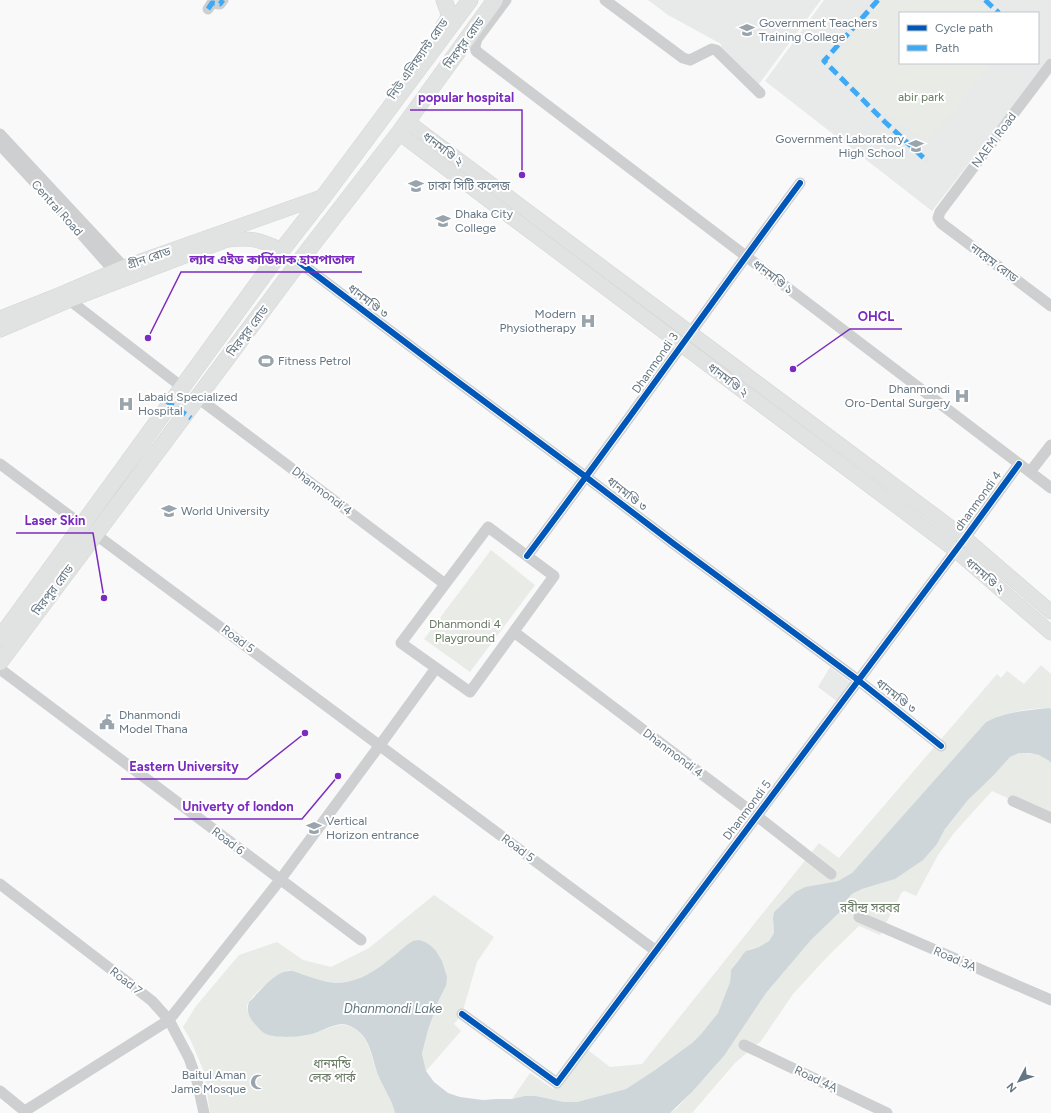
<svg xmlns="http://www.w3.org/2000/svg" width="1051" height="1113" viewBox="0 0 1051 1113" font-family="Figtree,'Noto Sans Bengali',sans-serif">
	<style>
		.built { fill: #e8e9e9; fill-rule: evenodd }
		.green { fill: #e8ebe6 }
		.water { fill: #ced6d9 }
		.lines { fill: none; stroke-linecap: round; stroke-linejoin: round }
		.major-casing { stroke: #d5d6d7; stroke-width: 15 }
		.highway-casing { stroke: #d5d6d6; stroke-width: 17 }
		.minor { stroke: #cecfd0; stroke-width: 11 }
		.major { stroke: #e1e2e2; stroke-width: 14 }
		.highway { stroke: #e1e2e2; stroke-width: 16 }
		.quiet { stroke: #3fa9f5; stroke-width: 5; stroke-dasharray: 10 5; stroke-linecap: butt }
		.cycleway-casing { stroke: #fff; stroke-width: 8 }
		.cycleway { stroke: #0057b8; stroke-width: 6 }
		.labels { text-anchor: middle; stroke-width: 4; stroke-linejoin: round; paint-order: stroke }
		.poi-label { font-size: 12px; fill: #657683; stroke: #fff; text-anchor: start }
		.street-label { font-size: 12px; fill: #657683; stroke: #fff }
		.park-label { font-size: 12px; fill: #687a64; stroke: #fff }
		.water-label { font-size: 13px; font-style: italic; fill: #60757c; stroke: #fff }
		.leader { fill: none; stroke: #7b2cbf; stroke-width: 1.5 }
		.callout-dot { fill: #7b2cbf; stroke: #fff; stroke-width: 1.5 }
		.callout-label { font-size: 13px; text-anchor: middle; font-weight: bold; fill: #7b2cbf; stroke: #fff; stroke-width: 4; stroke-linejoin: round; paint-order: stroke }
	</style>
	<rect width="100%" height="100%" fill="#f9f9f9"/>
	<path class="built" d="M648,0H821L756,88L721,51V44L668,15Z
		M824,0H1051V57L932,211L765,81ZM900,13H1038V63H900Z
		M830,667L851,683L838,702L818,687Z"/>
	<path class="green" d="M881,0H977L992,13H900V63H993L928,141L864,101L833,59Z
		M491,550L535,585L470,672L424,639Z
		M1041,665L1051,674V709C1035,706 1000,714 986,722L852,873L838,881L805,887L795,892L774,912L773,918L774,933L769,941L759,947L750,949L743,954L739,960L731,970L730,982L718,1013L701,1034L692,1043L655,1070L626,1089L577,1102H564L536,1096L512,1099L530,1073L553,1089L584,1047L610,1067L642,1064L819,843L839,858L997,674L1001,678L1007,671L1024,684Z
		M1019,753C1030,753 1043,753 1051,763V818L992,791L954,833L938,855L916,896L905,891L902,892L880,935L859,926L828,956L793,994L761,1041L735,1063L692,1113H670L677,1108L711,1071L724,1056L766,993L811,940L842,910L845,902L852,894L862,889L895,879L937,844L945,829L968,800L994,775L1010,757Z
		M434,895L494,937L477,962L462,1014L454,1024L461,1031L426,1071L422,1055L428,1030L438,1002L446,986L408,944C385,963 362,986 329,982C317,981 305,975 293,971C290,970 288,970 285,972C276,975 249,997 247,1006C247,1012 250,1020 255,1023C260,1026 275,1035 282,1037C284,1037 288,1037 291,1037C298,1036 305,1036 312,1034C326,1030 341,1019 355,1029C372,1041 371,1060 379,1077C384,1089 392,1100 395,1113H210L204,1072L191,1041L183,1027L196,1006L239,955L277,942L303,960L331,967L369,948Z"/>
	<path class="water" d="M1049,708L1051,709V763L1048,760L1039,755L1030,753H1019L1010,757L994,775L968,800L945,829L937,844L923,860L895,879L862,889L852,894L845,902L842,910L811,940L766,993L724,1056L692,1092L670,1113H395C392,1100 384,1089 379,1077C371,1058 372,1036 350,1026C338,1020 323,1031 312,1034C301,1037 274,1039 264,1033C261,1031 258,1027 255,1024C249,1018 246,1011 249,1002C261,991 276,969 293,971C305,975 317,980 328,982C361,987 385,963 408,944L413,941L419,940L425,942L431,946L436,951L442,961L447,977L446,986L438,1002L428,1030L422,1054L426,1071L434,1082L448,1093L460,1097L483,1100L496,1099H512L525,1096H536L564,1102H577L626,1089L655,1070L692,1043L701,1034L718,1013L730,982L731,970L739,960L743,954L746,951L759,947L769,941L774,933L773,918L774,912L795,892L805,887L838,881L852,873L986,722C1004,712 1028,710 1049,708Z"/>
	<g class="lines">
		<g class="major-casing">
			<path id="major" d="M408,122L965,538L1051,612
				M399,133L955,550L1051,633
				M0,318L61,294L124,267L324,196
				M0,330L70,300L227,240C251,237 261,240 282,250"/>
		</g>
		<g class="highway-casing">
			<path id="highway" d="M442,29C451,16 450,15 444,0
				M0,638L282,250L324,196L470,0
				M0,662L299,262L399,133L495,0"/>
		</g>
		<path class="minor" d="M506,0L477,39L475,46L476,51L1051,488
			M605,0L683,58L690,60L712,49L716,50L760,93
			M208,9L212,3L220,4L223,0
			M1051,64L940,212L938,218L941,223L1051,306
			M0,134L124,267
			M0,145L52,201L114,271
			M299,262L442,370L586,477L674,544L858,680L941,746
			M64,296L182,387
			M198,398L445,584
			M0,464L82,525
			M1030,472L1051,445
			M488,527L554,576L470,692L401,643Z
			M95,534L656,951
			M527,556C620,433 708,307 800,183
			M514,632L757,816L831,874
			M0,669L361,940
			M1013,801L1051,818
			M0,884L125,980L152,1001L169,1020L189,1058L197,1081L204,1113
			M859,917L1051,1000
			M462,1014L557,1083L965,538L1019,464
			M744,1045L887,1113
			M0,1091L27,1113
			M25,1111L169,1020L280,880L380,745L436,668"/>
		<use href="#major" class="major"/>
		<use href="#highway" class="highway"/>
		<path class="quiet" d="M878,0L824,61L885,122L927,161
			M985,0L999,13
			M208,9L212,3L220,4L223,0
			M165,400L191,418"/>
		<g class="cycleway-casing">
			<path id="cycleway" d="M299,262L442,370L586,477L674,544L858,680L941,746
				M527,556C620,433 708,307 800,183
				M462,1014L557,1083L965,538L1019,464"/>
		</g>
		<use href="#cycleway" class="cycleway"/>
	</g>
	<defs>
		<g id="university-bare" transform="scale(1.2)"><path d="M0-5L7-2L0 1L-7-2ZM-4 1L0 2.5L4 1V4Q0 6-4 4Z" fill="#99a4ac" stroke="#fff" stroke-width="2.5" paint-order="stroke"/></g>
		<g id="school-bare" transform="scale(1.2)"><path d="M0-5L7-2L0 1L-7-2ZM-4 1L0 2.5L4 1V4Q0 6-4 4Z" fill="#99a4ac" stroke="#fff" stroke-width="2.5" paint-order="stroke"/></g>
		<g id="hospital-bare" transform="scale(1.2)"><path d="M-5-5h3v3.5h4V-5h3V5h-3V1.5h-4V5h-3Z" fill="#99a4ac" stroke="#fff" stroke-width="2.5" paint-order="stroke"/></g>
		<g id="stadium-bare" transform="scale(1.2)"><path d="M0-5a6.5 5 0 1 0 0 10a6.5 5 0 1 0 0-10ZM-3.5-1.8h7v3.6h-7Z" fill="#99a4ac" stroke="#fff" stroke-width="2.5" paint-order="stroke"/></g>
		<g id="civic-bare" transform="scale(1.2)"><path d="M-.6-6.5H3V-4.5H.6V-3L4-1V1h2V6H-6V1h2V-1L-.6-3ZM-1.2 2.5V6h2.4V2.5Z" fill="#99a4ac" stroke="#fff" stroke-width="2.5" paint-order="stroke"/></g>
		<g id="mosque-bare" transform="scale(1.2)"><path d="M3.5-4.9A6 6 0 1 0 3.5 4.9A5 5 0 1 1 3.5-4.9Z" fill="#99a4ac" stroke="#fff" stroke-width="2.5" paint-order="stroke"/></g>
	</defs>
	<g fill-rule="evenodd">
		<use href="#university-bare" x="747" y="30"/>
		<use href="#school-bare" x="916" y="146"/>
		<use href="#university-bare" x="416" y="186"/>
		<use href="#university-bare" x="443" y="221"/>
		<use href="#hospital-bare" x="588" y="321"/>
		<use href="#stadium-bare" x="266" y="361"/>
		<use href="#hospital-bare" x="962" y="396"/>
		<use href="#hospital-bare" x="126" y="404"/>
		<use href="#university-bare" x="169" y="511"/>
		<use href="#civic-bare" x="107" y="722"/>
		<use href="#university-bare" x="314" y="828"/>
		<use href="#mosque-bare" x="258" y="1082"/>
	</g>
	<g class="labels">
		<g class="poi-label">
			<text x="759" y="27">Government Teachers<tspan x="759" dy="14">Training College</tspan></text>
			<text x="904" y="143" text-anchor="end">Government Laboratory<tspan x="904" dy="14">High School</tspan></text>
			<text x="428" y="190">ঢাকা সিটি কলেজ</text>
			<text x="455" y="218">Dhaka City<tspan x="455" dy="14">College</tspan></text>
			<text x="576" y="318" text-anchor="end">Modern<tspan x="576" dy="14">Physiotherapy</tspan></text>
			<text x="278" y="365">Fitness Petrol</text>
			<text x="950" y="393" text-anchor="end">Dhanmondi<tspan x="950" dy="14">Oro-Dental Surgery</tspan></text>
			<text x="138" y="401">Labaid Specialized<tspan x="138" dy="14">Hospital</tspan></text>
			<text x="181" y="515">World University</text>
			<text x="119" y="719">Dhanmondi<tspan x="119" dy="14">Model Thana</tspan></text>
			<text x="326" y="825">Vertical<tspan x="326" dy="14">Horizon entrance</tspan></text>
			<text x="246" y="1079" text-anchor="end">Baitul Aman<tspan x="246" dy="14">Jame Mosque</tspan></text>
		</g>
		<g class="street-label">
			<text transform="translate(464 43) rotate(-54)" y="4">মিরপুর রোড</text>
			<text transform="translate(418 59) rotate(-55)" y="4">নিউ এলিফ্যান্ট রোড</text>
			<text transform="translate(994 140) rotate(-53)" y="4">NAEM Road</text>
			<text transform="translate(443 149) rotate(37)" y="4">ধানমণ্ডি ২</text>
			<text transform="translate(57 208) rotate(48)" y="4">Central Road</text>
			<text transform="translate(149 258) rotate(-19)" y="4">গ্রীন রোড</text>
			<text transform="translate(994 263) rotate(37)" y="4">নায়েম রোড</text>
			<text transform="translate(773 277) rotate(37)" y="4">ধানমণ্ডি ১</text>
			<text transform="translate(368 301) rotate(37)" y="4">ধানমণ্ডি ৩</text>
			<text transform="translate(248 331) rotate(-53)" y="4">মিরপুর রোড</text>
			<text transform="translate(655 363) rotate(-55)" y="4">Dhanmondi 3</text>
			<text transform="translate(728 380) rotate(37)" y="4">ধানমণ্ডি ২</text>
			<text transform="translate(322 491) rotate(37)" y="4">Dhanmondi 4</text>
			<text transform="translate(627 494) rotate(38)" y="4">ধানমণ্ডি ৩</text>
			<text transform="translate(978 501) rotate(-54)" y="4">dhanmondi 4</text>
			<text transform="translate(985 576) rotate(41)" y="4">ধানমণ্ডি ২</text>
			<text transform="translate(53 590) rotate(-53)" y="4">মিরপুর রোড</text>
			<text transform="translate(238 639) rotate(37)" y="4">Road 5</text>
			<text transform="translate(896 696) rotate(38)" y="4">ধানমণ্ডি ৩</text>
			<text transform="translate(673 753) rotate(37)" y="4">Dhanmondi 4</text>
			<text transform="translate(747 810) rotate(-53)" y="4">Dhanmondi 5</text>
			<text transform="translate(228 841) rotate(37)" y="4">Road 6</text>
			<text transform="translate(518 848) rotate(37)" y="4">Road 5</text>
			<text transform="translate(955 959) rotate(23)" y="4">Road 3A</text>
			<text transform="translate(126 981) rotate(38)" y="4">Road 7</text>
			<text transform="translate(816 1079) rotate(25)" y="4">Road 4A</text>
		</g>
		<g class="park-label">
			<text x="921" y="101">abir park</text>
			<text x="465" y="628">Dhanmondi 4<tspan x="465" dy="14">Playground</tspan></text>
			<text x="870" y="912">রবীন্দ্র সরবর</text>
			<text x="332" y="1068">ধানমন্ডি<tspan x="332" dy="14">লেক পার্ক</tspan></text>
		</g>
		<g class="water-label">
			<text x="393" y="1013">Dhanmondi Lake</text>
		</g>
	</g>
	<path class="leader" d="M522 175L522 110H410M148 338L181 272H362M793 369L850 329H902M104 598L93 533H16M305 733L247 779H121M338 776L302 819H174"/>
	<g class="callout-dot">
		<circle cx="522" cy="175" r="4"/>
		<circle cx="148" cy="338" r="4"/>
		<circle cx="793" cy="369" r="4"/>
		<circle cx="104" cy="598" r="4"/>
		<circle cx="305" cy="733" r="4"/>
		<circle cx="338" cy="776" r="4"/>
	</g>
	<g class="callout-label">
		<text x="466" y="102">popular hospital</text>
		<text x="272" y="264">ল্যাব এইড কার্ডিয়াক হাসপাতাল</text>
		<text x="876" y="321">OHCL</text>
		<text x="55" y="525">Laser Skin</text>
		<text x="184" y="771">Eastern University</text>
		<text x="238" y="811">Univerty of london</text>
	</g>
	<rect x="899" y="12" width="140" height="52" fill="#ffffff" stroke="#c1c8cd"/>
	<rect x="907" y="25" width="20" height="6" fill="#0057b8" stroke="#c1c8cd"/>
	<text x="935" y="32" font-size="12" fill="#657683">Cycle path</text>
	<rect x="907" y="45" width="20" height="6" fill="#3fa9f5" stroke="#c1c8cd"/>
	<text x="935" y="52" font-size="12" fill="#657683">Path</text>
	<g transform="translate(1019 1081) rotate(229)" stroke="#ffffff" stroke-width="3" paint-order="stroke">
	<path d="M0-3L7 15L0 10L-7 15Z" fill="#657683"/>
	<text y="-6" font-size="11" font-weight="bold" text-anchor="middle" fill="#657683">N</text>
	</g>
</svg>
